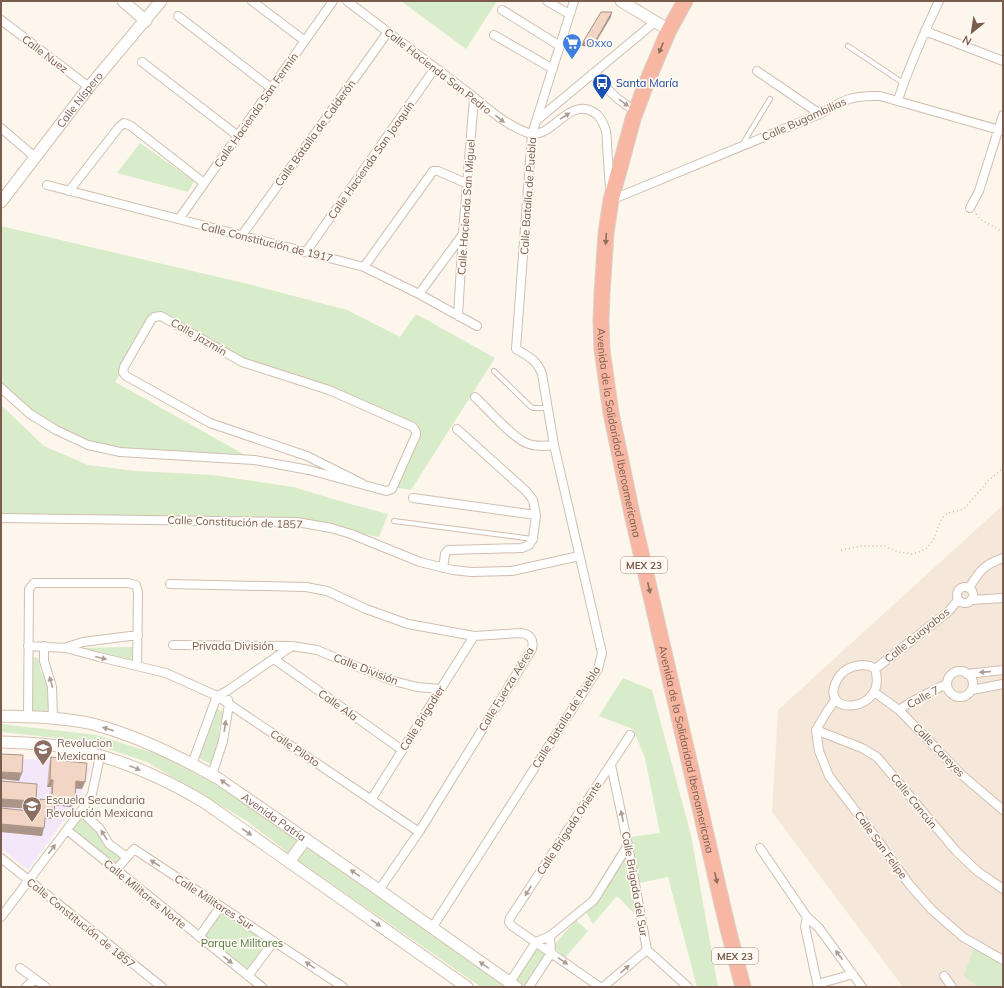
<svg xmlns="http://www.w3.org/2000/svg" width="1004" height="988" viewBox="0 0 1004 988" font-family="Mulish,sans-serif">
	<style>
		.residential { fill: #f5e8da }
		.education { fill: #f3e8fa }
		.green { fill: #d8ecc9 }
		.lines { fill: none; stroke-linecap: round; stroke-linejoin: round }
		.lane-casing { stroke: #d1beb0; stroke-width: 6 }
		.street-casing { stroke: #d1beb0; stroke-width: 10 }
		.secondary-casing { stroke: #d6c0b0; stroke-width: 13 }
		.highway-casing { stroke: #dad1cd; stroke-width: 17 }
		.path { stroke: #d9b8a5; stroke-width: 1.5; stroke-dasharray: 1 3; stroke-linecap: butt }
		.lane { stroke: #fff; stroke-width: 4 }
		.street { stroke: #fff; stroke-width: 8 }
		.secondary { stroke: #fff; stroke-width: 11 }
		.highway { stroke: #f7b7a3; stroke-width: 15 }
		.wall { fill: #d1b7a8 }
		.shaded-wall { fill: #aa9588 }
		.building { fill: #f3d5c3; stroke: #aa9588 }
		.oneway { fill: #936e5e }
		.oneway2 { fill: #af9d94 }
		.labels { text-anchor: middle; stroke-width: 3.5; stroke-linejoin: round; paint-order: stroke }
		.shield { fill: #fffaf3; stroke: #a28b7f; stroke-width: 1 }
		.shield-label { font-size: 10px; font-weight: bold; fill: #7a5c4d }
		.shop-label { font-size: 11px; fill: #366cbe; stroke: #fffaf3; text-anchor: start }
		.street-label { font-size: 11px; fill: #7a5c4d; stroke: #fffaf3 }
		.transit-label { font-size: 11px; fill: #164399; stroke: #fffaf3; text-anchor: start }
		.education-label { font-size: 11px; fill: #785e54; stroke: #fffaf3; text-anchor: start }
		.park-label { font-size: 11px; fill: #537a41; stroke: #fffaf3 }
	</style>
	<rect width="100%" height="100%" fill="#fdf6ec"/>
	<path class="residential" d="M1003,505V987H903L772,812L778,710Z"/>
	<path class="education" d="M1,758L51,760L91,767L80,798L28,870L1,848Z"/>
	<path class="green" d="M401,1H497L466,49Z
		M140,143L194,181L188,192L117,173Z
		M1,226L248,284L347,310L400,337L416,314L495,358L411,490L393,487L416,432L329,390L242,362L161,316L151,320L115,382L254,460L120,452L56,430L1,388Z
		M1,405L44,446L88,465L136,471L213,475L293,487L343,502L388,514L379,537L297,522L1,517Z
		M132,647V660L83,648Z
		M31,657L38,658L41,672L47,682L49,716L31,715Z
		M623,678L652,690L691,835L718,987H697L668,877L640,883L630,837L660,833L645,758L633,729L599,716Z
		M217,709L226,712L219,728V740L211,764L199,758Z
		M1,724L97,735L163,756L236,796L319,854L505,987H481L299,861L247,821L147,762L85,741L1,732Z
		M80,812L109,844L127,857L117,869L67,830Z
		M625,858L635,914L617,896L593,924L586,912L603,893Z
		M224,911L268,940L247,969L204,936Z
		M576,920L588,931L565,958L553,946Z
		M536,942L551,953L529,987H516L511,983Z
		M975,945L1003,959V987H978L964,975Z"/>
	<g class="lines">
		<g class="lane-casing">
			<path id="lane" d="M848,46L903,83
				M742,145L770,99
				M494,371L530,406L533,408H548
				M394,521L533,539"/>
		</g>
		<g class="street-casing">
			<path id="street" d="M252,1L305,41
				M347,1C387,31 426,61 466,91C487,107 503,124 528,133C552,141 568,95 595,113C600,116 603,123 605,128C607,133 607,140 607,146C608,160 609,174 610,189
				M547,1L569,14
				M502,10L560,46
				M178,16L271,88
				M1,20L89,87
				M925,31L1003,61
				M494,35L553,69
				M142,62L238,136
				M757,71L820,114
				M592,74L618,99L636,112
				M898,100C909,66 924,33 939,1
				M536,121L655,22
				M1,128L36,158
				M47,185L364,267L419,294L477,326
				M69,191L119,127L124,123L131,126L204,183
				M611,200L820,114C843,100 852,95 880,96L1003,131
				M970,208L979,191L1003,115
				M179,219L333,1
				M242,235L388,32
				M306,252L435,68
				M364,267L433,171H438L468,184
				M419,294L463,234
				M458,316L463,233L474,98
				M1,388L30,414L56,430L88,445L120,452L254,460L309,470L386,491L392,489L416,435V432L413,427L329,390L242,362L161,316L154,317L151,320L124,367L123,372L126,376L210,423L307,456L363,484
				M475,397C488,409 511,436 526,443C535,447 545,446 554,445
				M413,498L536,515
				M1,518L297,522L331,528L351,534L420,562L453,570L471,572L512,571L579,556
				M443,568L445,554L448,550L522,548L529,545L533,539L536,515L533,500L526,491L457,429
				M170,584L306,587L327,591L366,609L408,624L474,636L521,633C531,635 534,639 532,649L419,832L379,890
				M957 595a8 8 0 1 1 16 0a8 8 0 1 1-16 0Z
				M969,588C979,572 984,564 1003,558
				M971,600L1003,598
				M173,645L292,646L317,650L390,680L417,687L440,689
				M28,646L66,648L99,657L166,673L217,696L419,832
				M44,646V661L52,687L53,718
				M67,647L83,642L138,635
				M274,659L402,750
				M862,665L870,666L875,669C889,713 817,718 837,680C842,670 851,666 862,665Z
				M875,669L948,612L958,600
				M947 684a13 13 0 1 1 26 0a13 13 0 1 1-26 0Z
				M967,674L1003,670
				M972,690L1003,684
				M874,692L899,710L962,775L1003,810
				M835,700L826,713L816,730L819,751L829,776L874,835L909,884L932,910L963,937L1003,960
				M899,710L911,702L942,686L947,687
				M28,717L29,589L34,583H128L136,585L138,592L137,666
				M816,730L862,748L877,757L956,851L977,871L1003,889
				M192,764L217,696L227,691L292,646
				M611,765L628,845L647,950L688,987
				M212,775L223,741L229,704L228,700
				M371,800L474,636
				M81,811L100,829L109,844L127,857
				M67,830L262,987
				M760,848L807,917L819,928L862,987
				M1,858L162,987
				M116,870L134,849L343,987
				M1,917L84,807L92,794L100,756
				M807,917L805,927L818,987
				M432,928L598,669L602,653L554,445L542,374C537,360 529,357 516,349L532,134L574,1
				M199,937L221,906
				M20,968L46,987
				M248,976L274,941
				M944,976L952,987
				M818,984L853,974
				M26,987L34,980
				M510,987V982L536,942L550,936L594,900L628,845
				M529,987L551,953L550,936
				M600,987L512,926L509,922L510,918L630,735
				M603,987L647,950"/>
		</g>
		<g class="secondary-casing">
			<g id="secondary">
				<path d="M123,1L146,21"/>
				<path d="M621,1L669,30"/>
				<path id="s1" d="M1,202L89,87L161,1"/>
				<path id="s2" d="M1,716C31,717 63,717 93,724C137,736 179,756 219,779L379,890L516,987"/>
				<path d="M1,742C28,743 57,744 83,751C125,761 167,780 204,802L467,987"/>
				<path d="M289,862L305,840"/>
			</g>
		</g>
		<g class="highway-casing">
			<g id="highway">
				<path id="s3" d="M685,1L669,30L646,84L633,119L611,200L606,233L602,294L601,321L602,350L611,413L632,514L727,925L743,987"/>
			</g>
		</g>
		<path class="path" d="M976,214L980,219L1003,232
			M841,550L862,546H885L898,552L913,554L926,549L933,540L942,518L948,513L964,509L988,481L1003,468"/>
		<use href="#lane" class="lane"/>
		<use href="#street" class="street"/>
		<use href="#secondary" class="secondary"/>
		<use href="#highway" class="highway"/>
	</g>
	<path class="wall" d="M51,757L62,761L82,789H75L72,807L55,805L54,812L52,819L45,818L42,836L1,832V808L37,812L38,807L40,799L50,800L51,787H47L49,765Z"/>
	<path class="shaded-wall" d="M612,12L611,17L593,47L581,46L583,42Z
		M1,772L22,773L19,781L1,779Z
		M50,780H53L51,787H47Z
		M76,781L85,782L82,789L73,788Z
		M52,797L75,799L72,807L49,805Z
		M1,799L36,801L33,809L1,807Z
		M46,811L54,812L52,819L43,818Z
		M1,824L44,828L42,836L1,832Z"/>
	<path class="building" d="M601,12H612L595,42H583Z
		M1,754L23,755L22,773L1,772Z
		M51,757L62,758V761L87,763L85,782L76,781L75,799L52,797L53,780H50Z
		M1,781L37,784L36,801L1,799Z
		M40,799L55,801L54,812L46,811L44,828L1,824V808L39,812Z"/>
	<defs><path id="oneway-solid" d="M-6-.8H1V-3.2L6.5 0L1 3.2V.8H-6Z"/></defs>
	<g class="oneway">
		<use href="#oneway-solid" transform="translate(661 48) rotate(113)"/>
		<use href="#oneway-solid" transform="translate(606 239) rotate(94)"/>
		<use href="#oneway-solid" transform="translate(649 588) rotate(77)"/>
		<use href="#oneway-solid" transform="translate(716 878) rotate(77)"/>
	</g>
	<g class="oneway2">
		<use href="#oneway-solid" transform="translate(624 103) rotate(36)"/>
		<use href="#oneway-solid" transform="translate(565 116) rotate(-32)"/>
		<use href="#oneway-solid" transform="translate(500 119) rotate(39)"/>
		<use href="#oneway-solid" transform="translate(101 658) rotate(14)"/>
		<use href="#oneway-solid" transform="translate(985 672) rotate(175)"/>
		<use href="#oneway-solid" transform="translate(51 682) rotate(-106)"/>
		<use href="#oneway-solid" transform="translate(225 726) rotate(-81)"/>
		<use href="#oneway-solid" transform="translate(108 729) rotate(-162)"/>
		<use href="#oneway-solid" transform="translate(135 768) rotate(22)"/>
		<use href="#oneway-solid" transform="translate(225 783) rotate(-145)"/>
		<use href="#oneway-solid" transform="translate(622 816) rotate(-102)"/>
		<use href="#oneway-solid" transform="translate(247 832) rotate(35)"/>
		<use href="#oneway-solid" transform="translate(104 835) rotate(-122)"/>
		<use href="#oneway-solid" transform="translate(52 849) rotate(-53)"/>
		<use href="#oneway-solid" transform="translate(155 863) rotate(-147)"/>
		<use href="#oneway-solid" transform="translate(355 873) rotate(-146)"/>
		<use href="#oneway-solid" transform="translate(528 891) rotate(123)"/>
		<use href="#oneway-solid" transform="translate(376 923) rotate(35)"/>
		<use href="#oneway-solid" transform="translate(839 955) rotate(-127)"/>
		<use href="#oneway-solid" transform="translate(228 960) rotate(39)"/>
		<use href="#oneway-solid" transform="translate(563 961) rotate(34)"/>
		<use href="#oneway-solid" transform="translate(310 965) rotate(-146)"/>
		<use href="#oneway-solid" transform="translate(484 965) rotate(-145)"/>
		<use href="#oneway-solid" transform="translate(625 969) rotate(-40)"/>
	</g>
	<defs>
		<g id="supermarket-pin" transform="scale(1)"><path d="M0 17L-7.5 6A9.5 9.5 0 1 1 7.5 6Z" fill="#3f7fe0" stroke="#fffaf3"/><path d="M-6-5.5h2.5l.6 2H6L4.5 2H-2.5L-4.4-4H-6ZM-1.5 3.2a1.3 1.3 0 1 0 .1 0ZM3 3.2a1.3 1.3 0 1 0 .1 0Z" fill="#fff"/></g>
		<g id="bus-pin" transform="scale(1)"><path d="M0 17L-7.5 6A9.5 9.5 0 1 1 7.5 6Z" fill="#1a4fb4" stroke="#fffaf3"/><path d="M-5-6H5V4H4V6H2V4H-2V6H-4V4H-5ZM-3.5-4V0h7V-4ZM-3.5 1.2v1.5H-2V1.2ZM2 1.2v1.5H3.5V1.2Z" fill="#fff"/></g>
		<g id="school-pin" transform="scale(1)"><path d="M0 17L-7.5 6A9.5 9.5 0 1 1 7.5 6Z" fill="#8d6e63" stroke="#fffaf3"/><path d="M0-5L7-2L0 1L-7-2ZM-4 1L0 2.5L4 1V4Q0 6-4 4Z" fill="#fff"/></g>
	</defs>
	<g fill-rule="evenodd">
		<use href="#supermarket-pin" x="572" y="43"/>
		<use href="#bus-pin" x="602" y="83"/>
		<use href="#school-pin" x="43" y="749"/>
		<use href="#school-pin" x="32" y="806"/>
	</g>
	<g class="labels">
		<g class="shield">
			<rect x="621" y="557" width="46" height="16" rx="3"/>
			<rect x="712" y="948" width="46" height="16" rx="3"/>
		</g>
		<g class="shield-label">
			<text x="644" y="569">MEX 23</text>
			<text x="735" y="960">MEX 23</text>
		</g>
		<g class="shop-label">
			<text x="586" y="47">Oxxo</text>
		</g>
		<g class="street-label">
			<text transform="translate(45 54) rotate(37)" y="4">Calle Nuez</text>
			<text transform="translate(438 71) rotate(38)" y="4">Calle Hacienda San Pedro</text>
			<text dy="4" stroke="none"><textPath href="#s1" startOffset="129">Calle Níspero</textPath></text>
			<text transform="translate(256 110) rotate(-55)" y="4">Calle Hacienda San Fermín</text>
			<text transform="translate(804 119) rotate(-24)" y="4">Calle Bugambilias</text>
			<text transform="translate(315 133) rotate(-54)" y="4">Calle Batalla de Calderón</text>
			<text transform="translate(371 160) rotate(-55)" y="4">Calle Hacienda San Joaquín</text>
			<text transform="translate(528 196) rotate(-86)" y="4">Calle Batalla de Puebla</text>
			<text transform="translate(466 207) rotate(-86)" y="4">Calle Hacienda San Miguel</text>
			<text transform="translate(267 242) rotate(14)" y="4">Calle Constitución de 1917</text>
			<text transform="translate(199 337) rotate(30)" y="4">Calle Jazmín</text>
			<text dy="4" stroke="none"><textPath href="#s3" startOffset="448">Avenida de la Solidaridad Iberoamericana</textPath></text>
			<text transform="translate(235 522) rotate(2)" y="4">Calle Constitución de 1857</text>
			<text transform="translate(917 635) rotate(-39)" y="4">Calle Guayabos</text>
			<text x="233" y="650">Privada División</text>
			<text transform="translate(366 669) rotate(21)" y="4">Calle División</text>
			<text transform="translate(506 689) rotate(-59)" y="4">Calle Fuerza Aérea</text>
			<text transform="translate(923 697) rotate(-28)" y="4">Calle 7</text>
			<text transform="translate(338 705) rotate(35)" y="4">Calle Ala</text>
			<text transform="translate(566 717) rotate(-58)" y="4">Calle Batalla de Puebla</text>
			<text transform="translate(422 718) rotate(-58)" y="4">Calle Brigadier</text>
			<text transform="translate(295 748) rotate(34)" y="4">Calle Piloto</text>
			<text dy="4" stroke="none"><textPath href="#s3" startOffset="772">Avenida de la Solidaridad Iberoamericana</textPath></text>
			<text transform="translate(939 750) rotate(46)" y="4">Calle Careyes</text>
			<text transform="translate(914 801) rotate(51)" y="4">Calle Cancún</text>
			<text dy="4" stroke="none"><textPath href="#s2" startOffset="297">Avenida Patria</textPath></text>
			<text transform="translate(569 828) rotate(-57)" y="4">Calle Brigada Oriente</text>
			<text transform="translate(881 845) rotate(54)" y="4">Calle San Felipe</text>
			<text transform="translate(635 884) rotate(80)" y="4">Calle Brigada del Sur</text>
			<text transform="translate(145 894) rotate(39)" y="4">Calle Militares Norte</text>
			<text transform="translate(214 902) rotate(33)" y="4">Calle Militares Sur</text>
			<text transform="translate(81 923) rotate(39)" y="4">Calle Constitución de 1857</text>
		</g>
		<g class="transit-label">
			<text x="616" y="87">Santa María</text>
		</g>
		<g class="education-label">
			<text x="57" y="747">Revolucion<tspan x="57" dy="13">Mexicana</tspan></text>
			<text x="46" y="804">Escuela Secundaria<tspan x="46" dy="13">Revolución Mexicana</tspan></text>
		</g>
		<g class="park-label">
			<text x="242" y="947">Parque Militares</text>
		</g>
	</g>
	<rect width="1004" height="988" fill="none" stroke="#7a5c4d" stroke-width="4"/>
	<g transform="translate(972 32) rotate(210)" stroke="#fffaf3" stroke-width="3" paint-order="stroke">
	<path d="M0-3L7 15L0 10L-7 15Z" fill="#7a5c4d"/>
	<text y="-6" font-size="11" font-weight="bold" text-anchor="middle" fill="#7a5c4d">N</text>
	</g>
</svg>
